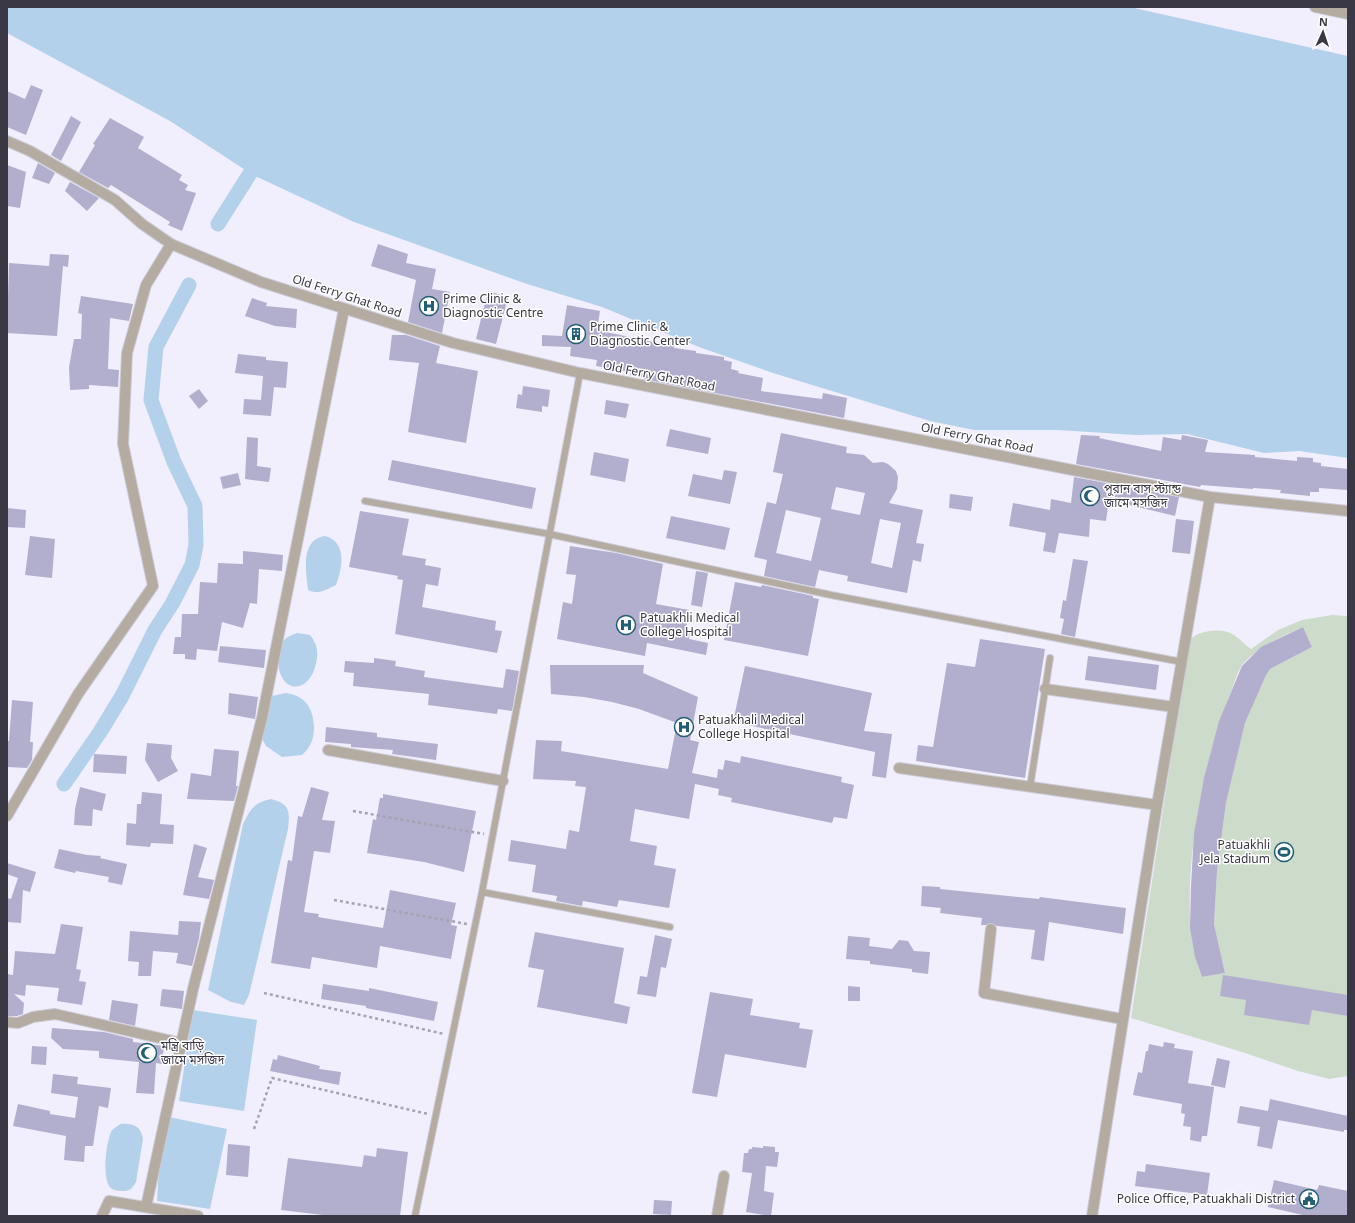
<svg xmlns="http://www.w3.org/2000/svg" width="1355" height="1223" viewBox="0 0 1355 1223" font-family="'Noto Sans','Noto Sans Bengali',sans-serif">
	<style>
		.green { fill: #cddcca; fill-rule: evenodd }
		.water { fill: #b3d1ea }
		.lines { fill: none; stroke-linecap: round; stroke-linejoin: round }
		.canal { stroke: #b3d1ea; stroke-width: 15 }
		.building { fill: #b2aecd; fill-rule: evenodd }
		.service-casing { stroke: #cccad8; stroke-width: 8 }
		.minor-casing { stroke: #cccad8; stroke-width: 12 }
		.tertiary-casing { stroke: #cccad8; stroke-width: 12 }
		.path { stroke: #a5a3b0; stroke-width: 2.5; stroke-dasharray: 3 3; stroke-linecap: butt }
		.service { stroke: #b4aca0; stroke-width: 6 }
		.minor { stroke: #b4aca0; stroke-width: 10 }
		.tertiary { stroke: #b4aca0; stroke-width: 10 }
		.labels { text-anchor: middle; stroke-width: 3; stroke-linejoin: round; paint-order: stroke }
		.street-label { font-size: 12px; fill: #3a3845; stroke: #fff }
		.poi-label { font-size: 12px; fill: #3a3845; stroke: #fff; text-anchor: start }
	</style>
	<rect width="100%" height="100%" fill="#f1effd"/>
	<path class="green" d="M1332,615L1348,616V1076L1329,1079L1298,1071L1245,1053L1131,1018L1189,640C1199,630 1222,627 1234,635C1240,639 1245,645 1251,649L1278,630L1302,620ZM1303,627L1312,647L1270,669L1265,675L1245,723L1226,803L1217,871L1214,924L1225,973L1202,977C1173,907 1201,768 1228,699C1233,689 1236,674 1242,665C1258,646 1281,637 1303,627Z"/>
	<path class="water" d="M7,7H1130L1348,56V458L1299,451L1264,453L1187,434L1135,435L1058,430H974L930,421L773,373L699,347L602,307L524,283L354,222L253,175L170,121L7,33Z
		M325,536C348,542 342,569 336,585C326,590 318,595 308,590C306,572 300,539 325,536Z
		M297,633L310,635C318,645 319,654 315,667C310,687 289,696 280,673C278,669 279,662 279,658C280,643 282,638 297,633Z
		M286,693C306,696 313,708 314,727C314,733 313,740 310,745C308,749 305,752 302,755L282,757L266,746L261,737L272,696Z
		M271,799C290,804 290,811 288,829L249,995L244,1005L231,1002L208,990L243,824C251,809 253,803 271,799Z
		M193,1010L257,1020L244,1111L179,1101Z
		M169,1117L227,1129L210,1209L157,1201L159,1166Z
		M120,1124C133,1123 141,1126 143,1139L136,1182C133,1187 131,1191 124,1191C121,1191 116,1191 112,1189C101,1182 106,1143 111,1132C113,1128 117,1127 120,1124Z"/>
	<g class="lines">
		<path class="canal" d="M218,224L261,156
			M64,784L100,732L122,696L155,630L172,604L192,565L196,545L195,506L174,462L151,400L156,347L189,285"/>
	</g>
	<path class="building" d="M31,85L43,90L26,135L7,127V91L25,99Z
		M71,116L81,122L61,161L51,155Z
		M110,118L144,137L138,148L182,175L179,180L188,185L185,190L196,193L182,231L168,225L170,222L111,185L108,188L79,172L95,145L93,144Z
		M38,163L55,173L49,184L32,178Z
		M7,165L26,172L20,208L7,206Z
		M70,182L99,198L87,211L65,191Z
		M378,244L408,254L406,263L436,269L432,289L450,292L442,333L408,322L416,280L371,266Z
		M50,254L69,255L68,267L63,266L57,336L7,333L9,263L49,266Z
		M488,291L508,297L496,344L476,339Z
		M81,296L133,304L129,321L110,318L108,369L119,370L118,387L89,385V389L70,390L69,367L74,339H81L82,314L78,313Z
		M252,298L267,303L266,306L297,309L296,328L275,326L245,316Z
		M567,305L600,311L597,330L662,344V341L675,343L674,348L696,351V353L724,357V360L732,362L731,369L739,371L738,373L763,378L761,391L822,399L823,393L847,398L844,418L643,379L644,377L630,375V372L596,366L597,360L570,356L571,347L542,346V335L562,336Z
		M392,335H406L440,346L436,363L478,371L466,443L408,432L419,363L389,360Z
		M238,354L266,357V360L288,362L286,388L274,387L271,416L243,414L244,399L261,400L263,376L235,373Z
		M523,386L550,390L548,407L542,406V412L516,408L518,394L522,395Z
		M199,389L208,401L199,409L189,396Z
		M606,400L629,404L626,418L604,414Z
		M670,429L711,438L708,454L666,446Z
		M781,433L847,447L846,453L864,455L873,463L883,462L888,464L896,471L898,477L897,489L889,503L923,510L916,543L924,544L921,562L913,560L907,593L847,581L848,576L819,570L815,587L764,576L767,560L754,557L767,502L776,504L783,474L773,472ZM836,487L865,493L860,515L831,509ZM786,510L821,518L811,561L776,553ZM880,519L901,523L892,568L871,563Z
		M1081,435L1100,436L1099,438L1161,451L1163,437L1181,440L1182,435L1208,440L1205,452L1255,455V457L1297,461V457L1313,458V462L1321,463V466L1348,469V490L1319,488V492H1310V496L1280,493L1281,490L1253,488V489L1201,485L1200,487L1076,464Z
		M247,437L258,438L257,466L271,468L269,482L245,479Z
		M594,452L629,459L625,482L590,475Z
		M392,460L536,488L532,509L388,480Z
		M724,470L737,472L730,504L688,496L693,474L722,480Z
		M238,473L241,485L223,489L220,477Z
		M1074,477L1179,497L1175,516L1109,500L1106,521L1090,519L1089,537L1059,533L1055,553L1043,551L1046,533L1009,526L1013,503L1050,510L1051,499L1071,503Z
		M950,494L973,497L971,511L949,508Z
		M7,508L26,510L25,528L7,527Z
		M360,511L409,519L402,555L426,559L425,565L441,568L438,586L426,584L422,607L496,621L495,630L502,631L497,653L395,634L403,580L397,579L398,576L349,567Z
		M671,516L730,528L725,550L666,538Z
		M1176,519L1194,521L1190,554L1172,552Z
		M30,536L55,539L52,578L25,575Z
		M570,546L616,553L663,564L656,604L689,610L686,630L690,631L689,639L708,643L706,655L647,643L645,656L557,639L563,602L572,604L576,575L566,574Z
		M243,551L283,555L282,571L259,569L257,604L250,603L243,628L222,622L217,651L197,649L196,660L185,659V654H173L175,637H181L182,614H198L200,582L217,583L218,563L243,564Z
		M1073,559L1088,561L1075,637L1061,634L1064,619L1060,618L1063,600L1066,601Z
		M696,571L708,573L702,607L691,605Z
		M735,582L761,587L762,585L813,596V598L819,599L808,656L724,640Z
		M1303,627L1312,647L1270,669L1266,675L1245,723L1226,803L1217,871L1214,924L1225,973L1202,977L1195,957L1190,928L1191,886L1194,833L1204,778L1219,721L1242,666L1261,647Z
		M980,639L1045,649L1025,778L916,761L918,745L933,747L947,663L975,667Z
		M220,646L266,650L264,668L218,662Z
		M1088,656L1159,665L1156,690L1085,680Z
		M374,658L396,661L395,666L425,671L424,677L503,688L506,669L519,671L512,711L498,709L497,714L428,705L429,694L353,686L354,673L344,672L345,661L374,663Z
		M550,665H644L643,673L698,697L690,740L699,742L692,773L717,778L718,769L723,770L725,760L740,763L741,756L842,777L841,782L854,785L847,819L834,817L832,823L731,802L732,798L718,795L719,789L695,784L689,819L635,809L630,841L657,846L654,865L676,869L669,908L619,900L617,907L583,901L582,906L556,901L557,896L532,892L536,865L508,861L511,840L566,849L569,830L579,832L586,787L575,786L576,781L533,779L536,740L562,741L561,751L668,769L677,723L639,709L612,702L584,697L551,694Z
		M745,666L872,693L864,731L892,734L886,778L872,776L875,752L733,722Z
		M229,693L258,697L255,719L228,714Z
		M12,700L33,702L30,742H33L32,760L27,768L7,767V741H9Z
		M326,727L377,733V737L438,744L436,760L392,754L393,750L351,747V744L325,742Z
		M147,743L172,745L171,758L178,771L158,782L145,760Z
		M214,749L239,751L236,786H238L234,801L187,799L191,773L211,776Z
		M94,754L127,756L126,774L93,772Z
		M80,787L106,794L102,811L93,809L92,826L74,825L75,809Z
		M311,787L329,792L322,820L335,821L330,853L314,851L304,912L319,914L318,917L383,928L390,890L456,903L451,925L457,926L451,959L380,946L377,968L312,957L310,969L271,963L288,860L292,861L298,816L302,817Z
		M142,792L162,794L160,824L174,825L173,844L151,843L150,847L126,845L127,823L136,824L137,804H141Z
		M383,794L476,811L464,872L424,862L367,853L373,819L376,820L380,798H383Z
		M194,844L207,848L198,877L214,880L209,899L183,895Z
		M59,849L87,855L101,856L100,858L127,864L122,885L108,882L109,877L76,871L75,873L54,868Z
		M7,863L36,872L30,892L23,890L21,923L7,922V898L11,899L18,878L7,874Z
		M922,886L940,887V889L1039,899L1040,897L1126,908L1123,934L1049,922L1044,961L1031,959L1035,930L997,926L991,923L986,925H981L982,918L940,913L941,908L921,906Z
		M179,921L201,922L199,938L192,966L176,963L178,953L153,951L151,976H138L139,962L128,961L130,931L178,935Z
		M61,924L83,927L76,969L81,970L79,981L86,982L82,1005L57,1001L59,988L26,985L25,996L14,994L24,1003L23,1014L17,1016H7V974L13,975L15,951L55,954Z
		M535,932L624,948L614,1003L630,1007L627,1024L537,1007L544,970L528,967Z
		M655,935L672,939L666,968L661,967L656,997L637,994L640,976L647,977Z
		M848,936L870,938L869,946L892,949L899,940L908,941L914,951L930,952L928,974L912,972V969L870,964V961L846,959Z
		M1223,975L1348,995V1016L1312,1010L1309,1025L1244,1015L1246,1000L1220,996Z
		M323,984L369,991V988L438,1002L434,1021L366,1008V1006L321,999Z
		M848,986L860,987V1001H848Z
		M162,989L184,991L182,1009L160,1006Z
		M710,992L753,999L750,1015L800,1023L799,1028L813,1030L806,1068L725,1054L717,1097L692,1093Z
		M112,1000L138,1004L135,1026L109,1020Z
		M52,1028L104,1032L133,1039V1042L164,1046L162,1064L156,1063L154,1094L136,1093L139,1062L99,1058V1051L63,1049L51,1038Z
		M1164,1042L1175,1044L1174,1048L1193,1051L1188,1083L1214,1087L1207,1136H1202L1201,1142L1190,1140L1191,1127L1183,1126L1185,1114L1181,1113L1182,1104L1133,1095L1138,1072L1142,1073L1146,1051H1148L1149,1044L1163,1047Z
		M32,1046L47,1047L46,1065L31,1064Z
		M278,1055L320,1066L319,1069L341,1072L339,1085L270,1071L273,1059L277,1060Z
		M1217,1058L1230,1061L1225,1088L1211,1085Z
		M53,1074L78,1077L77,1084L111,1088L108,1108L99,1106L93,1146H85L84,1162L64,1160L66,1136L13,1126L18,1104L50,1111V1114L75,1118L78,1097L51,1093Z
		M1270,1099L1348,1116V1130H1344V1132L1278,1120L1272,1149L1257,1146L1260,1127L1237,1123L1240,1106L1268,1111Z
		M228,1144L250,1146L248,1177L226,1175Z
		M763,1146L775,1147V1152H779L777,1167L766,1166L764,1191L774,1193L771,1216L746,1212L752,1173L742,1172L744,1153H748L749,1149H752V1147L763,1148Z
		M377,1148L408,1152L400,1216H331L281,1210L288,1158L362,1167L364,1155L376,1157Z
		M1146,1164L1210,1173L1207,1195L1135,1186L1137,1171L1145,1172Z
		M1274,1180L1317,1190L1319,1185L1348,1191V1216H1307L1268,1207Z
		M654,1200L672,1201L671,1215L653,1214Z"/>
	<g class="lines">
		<g class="service-casing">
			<path id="service" d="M365,501L549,534L831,595L1182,662
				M1030,787L1050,658
				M482,892L670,927
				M415,1216L482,892L580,373"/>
		</g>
		<g class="minor-casing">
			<path id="minor" d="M1315,7L1348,14
				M1045,689L1174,707
				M328,750L503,781
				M899,768L1157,805
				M7,816L78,694L153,586L123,444L127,353L146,285L171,244
				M991,929L984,993L1122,1019
				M7,1022L18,1023L33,1017L55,1014L181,1043
				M146,1207L193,989L262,718L344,309
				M102,1216L109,1201L198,1216
				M717,1216L724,1176
				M1092,1216L1157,805L1210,497"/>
		</g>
		<g class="tertiary-casing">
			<path id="tertiary" d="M7,141L30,151L115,200L142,224L171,244L261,282L453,343L580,373L1210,497L1348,511"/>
		</g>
		<path class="path" d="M353,811L484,834
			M334,900L467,924
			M264,993L444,1034
			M254,1129L272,1078L428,1114"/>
		<use href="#service" class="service"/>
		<use href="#minor" class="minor"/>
		<use href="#tertiary" class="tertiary"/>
	</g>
	<defs>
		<g id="hospital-ring" transform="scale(1)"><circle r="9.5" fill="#fff" stroke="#225e75" stroke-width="1.5"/><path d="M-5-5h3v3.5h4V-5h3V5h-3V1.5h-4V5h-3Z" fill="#225e75"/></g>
		<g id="building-ring" transform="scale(1)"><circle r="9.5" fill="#fff" stroke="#225e75" stroke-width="1.5"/><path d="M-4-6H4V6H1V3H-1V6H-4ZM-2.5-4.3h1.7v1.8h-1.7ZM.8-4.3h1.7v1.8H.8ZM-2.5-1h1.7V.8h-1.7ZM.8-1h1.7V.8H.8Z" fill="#225e75"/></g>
		<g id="mosque-ring" transform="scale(1)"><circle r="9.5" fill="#fff" stroke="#225e75" stroke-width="1.5"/><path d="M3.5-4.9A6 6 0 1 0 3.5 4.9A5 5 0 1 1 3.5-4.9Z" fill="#225e75"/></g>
		<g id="stadium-ring" transform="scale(1)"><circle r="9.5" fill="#fff" stroke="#225e75" stroke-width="1.5"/><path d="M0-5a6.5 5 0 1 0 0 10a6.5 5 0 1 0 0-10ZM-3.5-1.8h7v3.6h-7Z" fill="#225e75"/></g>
		<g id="civic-ring" transform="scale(1)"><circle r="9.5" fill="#fff" stroke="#225e75" stroke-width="1.5"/><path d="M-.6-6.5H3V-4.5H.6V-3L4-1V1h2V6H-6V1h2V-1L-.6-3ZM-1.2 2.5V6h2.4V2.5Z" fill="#225e75"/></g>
	</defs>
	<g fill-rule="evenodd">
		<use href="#hospital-ring" x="429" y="306"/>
		<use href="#building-ring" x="576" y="334"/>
		<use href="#mosque-ring" x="1090" y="496"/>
		<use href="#hospital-ring" x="626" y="625"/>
		<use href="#hospital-ring" x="684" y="727"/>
		<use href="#stadium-ring" x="1284" y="852"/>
		<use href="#mosque-ring" x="147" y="1053"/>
		<use href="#civic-ring" x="1309" y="1199"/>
	</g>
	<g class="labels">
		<g class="street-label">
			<text transform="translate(347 296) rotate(18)" y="4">Old Ferry Ghat Road</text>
			<text transform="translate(659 376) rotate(11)" y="4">Old Ferry Ghat Road</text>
			<text transform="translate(977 438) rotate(11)" y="4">Old Ferry Ghat Road</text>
		</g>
		<g class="poi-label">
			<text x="443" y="303">Prime Clinic &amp;<tspan x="443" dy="14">Diagnostic Centre</tspan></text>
			<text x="590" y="331">Prime Clinic &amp;<tspan x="590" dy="14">Diagnostic Center</tspan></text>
			<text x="1104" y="493">পুরান বাস স্ট্যান্ড<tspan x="1104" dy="14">জামে মসজিদ</tspan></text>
			<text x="640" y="622">Patuakhli Medical<tspan x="640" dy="14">College Hospital</tspan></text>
			<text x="698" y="724">Patuakhali Medical<tspan x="698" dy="14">College Hospital</tspan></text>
			<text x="1270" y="849" text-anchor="end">Patuakhli<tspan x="1270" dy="14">Jela Stadium</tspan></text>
			<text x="161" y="1050">মন্ত্রি বাড়ি<tspan x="161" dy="14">জামে মসজিদ</tspan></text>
			<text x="1295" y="1203" text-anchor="end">Police Office, Patuakhali District</text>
		</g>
	</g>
	<rect width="1355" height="1223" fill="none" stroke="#3a3845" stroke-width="16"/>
	<g transform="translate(1323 32) rotate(3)" stroke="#ffffff" stroke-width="3" paint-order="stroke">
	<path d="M0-3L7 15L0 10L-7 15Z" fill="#3a3845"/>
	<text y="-6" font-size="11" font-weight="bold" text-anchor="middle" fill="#3a3845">N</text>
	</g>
</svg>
